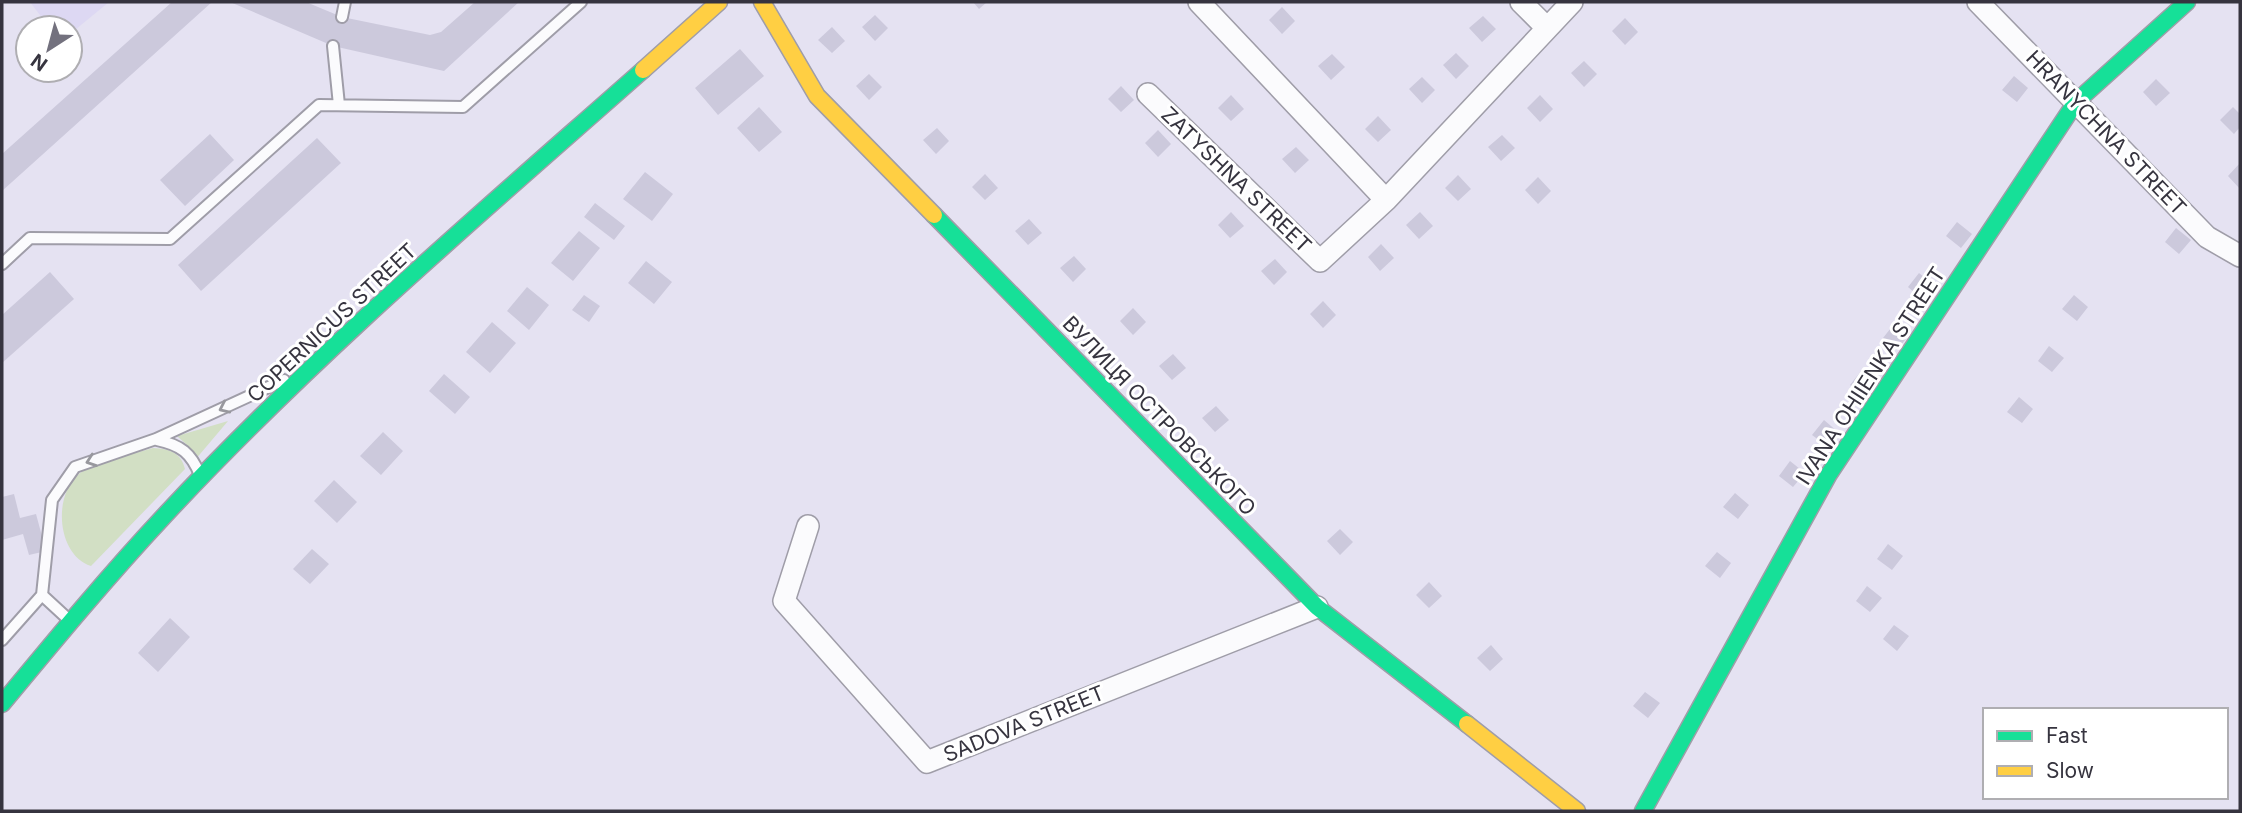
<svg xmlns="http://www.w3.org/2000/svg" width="2242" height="813" viewBox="0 0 2242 813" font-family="Inter,sans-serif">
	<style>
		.built { fill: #ddd8f3 }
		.green { fill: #d2dfc4 }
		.building { fill: #ccc9dc }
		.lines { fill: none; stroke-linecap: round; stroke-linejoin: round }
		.lane-casing { stroke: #9f9da8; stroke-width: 14 }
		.street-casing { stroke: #9f9da8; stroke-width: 24 }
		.fast-casing { stroke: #9f9da8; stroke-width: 19 }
		.slow-casing { stroke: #9f9da8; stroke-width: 19 }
		.lane { stroke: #fbfbfd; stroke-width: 10 }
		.street { stroke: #fbfbfd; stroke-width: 21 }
		.fast { stroke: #16e098; stroke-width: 16 }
		.slow { stroke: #ffcf43; stroke-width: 16 }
		.oneway { stroke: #98989e }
		.labels { text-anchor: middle; stroke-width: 6; stroke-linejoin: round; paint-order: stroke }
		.street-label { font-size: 21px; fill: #36343f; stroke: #fff }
	</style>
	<rect width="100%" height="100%" fill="#e5e2f2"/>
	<path class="built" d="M30,2H109L70,34V28H50Z"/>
	<path class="green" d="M228,421L195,460L186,444L177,436Z
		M153,448C169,449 181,452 185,469L91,566C57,555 52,495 80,473C98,459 131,455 153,448Z"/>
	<path class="building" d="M172,2H212L2,191V154Z
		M230,2H306L342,17L430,35L441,32L475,2H519L444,71L333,46Z
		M973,2H987L979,9Z
		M1282,7L1295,21L1282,34L1269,20Z
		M875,15L888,28L875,41L862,27Z
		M1483,16L1496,29L1482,42L1469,28Z
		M1625,18L1638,32L1625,45L1612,31Z
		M832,27L845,41L832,53L818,40Z
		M740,49L764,76L718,115L695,88Z
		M1456,53L1469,66L1456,79L1443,65Z
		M1332,54L1345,67L1331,80L1318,66Z
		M1584,61L1597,74L1584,87L1571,73Z
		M869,74L882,87L869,100L856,86Z
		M2014,76L2028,88L2017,102L2002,90Z
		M1422,77L1435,90L1422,103L1409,89Z
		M2156,79L2170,93L2156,106L2143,92Z
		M1121,86L1134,100L1121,112L1108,99Z
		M1231,95L1244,109L1231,121L1218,108Z
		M1540,95L1553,109L1540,122L1527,108Z
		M759,107L782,132L759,152L737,128Z
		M2233,107L2240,114V127L2234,134L2220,120Z
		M1378,116L1391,130L1378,142L1365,129Z
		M937,128L949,141L936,154L923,140Z
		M1158,130L1171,144L1158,157L1145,143Z
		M210,134L234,160L185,206L160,180Z
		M1502,135L1515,148L1501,161L1488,147Z
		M317,138L341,163L201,291L178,265Z
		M1296,147L1309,160L1295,173L1282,159Z
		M2240,163V189L2228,176Z
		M645,172L673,194L652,221L623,199Z
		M985,174L998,188L985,200L972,187Z
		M1458,175L1471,189L1458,201L1445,188Z
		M1538,177L1551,191L1538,204L1525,190Z
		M595,203L625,226L614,240L584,217Z
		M1231,212L1244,226L1230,238L1218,225Z
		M1420,212L1433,226L1419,239L1406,225Z
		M1029,219L1042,233L1028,245L1015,231Z
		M1957,222L1972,234L1961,248L1946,236Z
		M2176,228L2191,240L2179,254L2165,242Z
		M579,231L600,248L573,281L551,263Z
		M1381,244L1394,258L1380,271L1368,257Z
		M1074,256L1086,269L1073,282L1060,268Z
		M1275,259L1287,272L1274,285L1261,271Z
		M646,261L672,282L654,304L628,283Z
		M50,272L74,299L2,363V315Z
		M1919,273L1934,285L1922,299L1908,287Z
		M527,287L549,305L529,330L507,311Z
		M584,295L600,306L589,322L572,310Z
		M2074,295L2088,307L2077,321L2062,309Z
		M1323,301L1336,315L1323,328L1310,314Z
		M1133,308L1146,322L1133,335L1120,321Z
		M492,322L516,343L490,373L466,352Z
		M1894,324L1909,335L1897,350L1883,338Z
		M2049,346L2064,358L2052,372L2038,361Z
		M1173,354L1186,368L1172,380L1159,366Z
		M1861,371L1876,382L1864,397L1850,385Z
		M444,374L470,397L455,414L429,391Z
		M2019,397L2033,409L2022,423L2007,412Z
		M1216,406L1229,420L1215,432L1202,418Z
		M1824,420L1838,432L1827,446L1812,435Z
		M383,432L403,451L381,475L360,456Z
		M1790,461L1805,473L1793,487L1779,476Z
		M334,480L357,502L337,523L314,501Z
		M1735,493L1749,505L1738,519L1723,507Z
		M14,494L20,518L36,514L46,551L29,555L23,534L2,540V497Z
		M1340,529L1353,542L1340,555L1327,541Z
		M1888,544L1903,556L1892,570L1877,559Z
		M312,549L329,564L310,584L293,569Z
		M1717,552L1731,563L1720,578L1705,566Z
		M1429,582L1442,596L1429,608L1416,595Z
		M1867,586L1882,598L1870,612L1856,601Z
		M170,618L190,637L158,672L138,653Z
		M1894,625L1909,636L1897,651L1883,639Z
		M1491,645L1503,659L1490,671L1477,658Z
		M1645,692L1660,703L1648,718L1633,706Z"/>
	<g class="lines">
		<g class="lane-casing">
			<path id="lane" d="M342,17L345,2
				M333,46L339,105
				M2,264L30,238L170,239L319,105L463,107L581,2
				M157,440C181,445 191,453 200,475
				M42,595L68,619
				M2,640L42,595L52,500L75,467L156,439L284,380"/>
		</g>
		<g class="street-casing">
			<path id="street" d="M1199,2L1386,200
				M1521,2L1547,28
				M1978,2L2207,237L2240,256
				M1148,94L1320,261L1386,200L1572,2
				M808,526L784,601L927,762L1317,607"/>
		</g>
		<g class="fast-casing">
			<path id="fast" d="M934,215L1317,607L1467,724
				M2,704C55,640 108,576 165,515C313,356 480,214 643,70
				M1643,811L1829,474L2076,102L2187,2"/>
		</g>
		<g class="slow-casing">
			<path id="slow" d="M762,2L817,96L934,215
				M643,70L719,2
				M1467,724L1577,811"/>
		</g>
		<use href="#lane" class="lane"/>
		<use href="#street" class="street"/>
		<use href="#fast" class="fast"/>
		<use href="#slow" class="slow"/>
	</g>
	<defs><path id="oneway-chevron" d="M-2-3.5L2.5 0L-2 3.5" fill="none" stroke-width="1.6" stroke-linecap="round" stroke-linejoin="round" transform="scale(1.75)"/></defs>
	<g class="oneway">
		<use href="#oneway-chevron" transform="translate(224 408) rotate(155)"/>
		<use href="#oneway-chevron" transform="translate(91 461) rotate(161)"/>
	</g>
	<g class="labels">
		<g class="street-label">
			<text transform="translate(2106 133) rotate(46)" y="7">HRANYCHNA STREET</text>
			<text transform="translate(1236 180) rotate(44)" y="7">ZATYSHNA STREET</text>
			<text transform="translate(332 323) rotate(-43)" y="7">COPERNICUS STREET</text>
			<text transform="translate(1871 376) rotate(-57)" y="7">IVANA OHIIENKA STREET</text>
			<text transform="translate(1159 416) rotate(46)" y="7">ВУЛИЦЯ ОСТРОВСЬКОГО</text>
			<text transform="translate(1024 724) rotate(-22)" y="7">SADOVA STREET</text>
		</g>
	</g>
	<rect width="2242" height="813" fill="none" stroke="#36343f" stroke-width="7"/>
	<rect x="1983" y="708" width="245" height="91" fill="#ffffff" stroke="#afaeb2" stroke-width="2"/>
	<rect x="1997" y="731" width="35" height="10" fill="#16e098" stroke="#afaeb2" stroke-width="2"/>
	<text x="2046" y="743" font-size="21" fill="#36343f">Fast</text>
	<rect x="1997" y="766" width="35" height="10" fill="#ffcf43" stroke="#afaeb2" stroke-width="2"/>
	<text x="2046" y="778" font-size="21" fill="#36343f">Slow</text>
	<g transform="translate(49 49) rotate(216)"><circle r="33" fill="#ffffff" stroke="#afaeb2" stroke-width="2"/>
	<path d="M0-5L12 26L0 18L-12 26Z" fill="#73717e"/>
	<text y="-10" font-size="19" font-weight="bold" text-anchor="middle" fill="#36343f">N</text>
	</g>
</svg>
